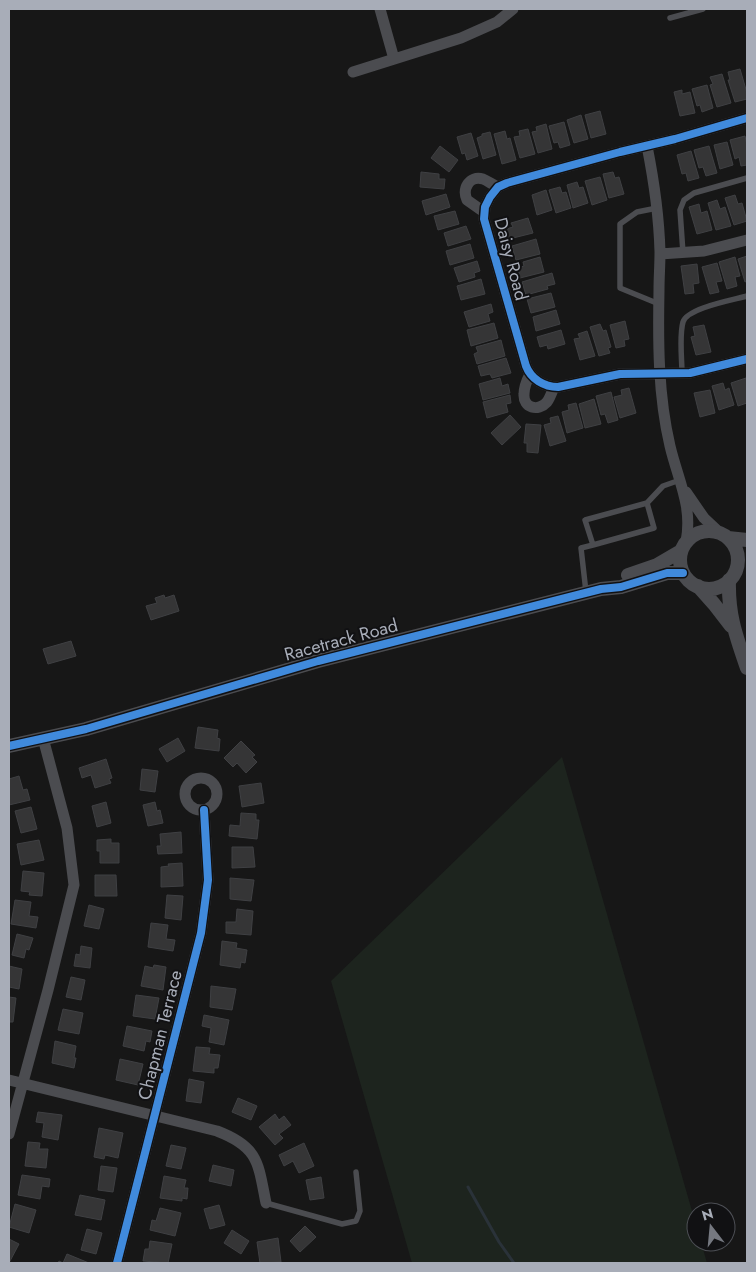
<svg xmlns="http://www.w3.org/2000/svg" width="756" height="1272" viewBox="0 0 756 1272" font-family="Jost,sans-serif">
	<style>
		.green { fill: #1d241e }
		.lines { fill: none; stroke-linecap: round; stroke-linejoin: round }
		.stream { stroke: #2a3239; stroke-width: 3 }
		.building { fill: #353536; stroke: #3f4043 }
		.service { stroke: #4b4c50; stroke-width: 5.5 }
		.minor { stroke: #4b4c50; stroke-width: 11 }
		.tertiary { stroke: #4b4c50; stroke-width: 14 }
		.cycleway-casing { stroke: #111113; stroke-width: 11 }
		.cycleway { stroke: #408adc; stroke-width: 8 }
		.labels { text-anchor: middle; stroke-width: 4; stroke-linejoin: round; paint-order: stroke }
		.street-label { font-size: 18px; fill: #a8adb8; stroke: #111113 }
	</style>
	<rect width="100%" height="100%" fill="#171717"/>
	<path class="green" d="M562,757L696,1225V1242H701L707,1263H412L331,981Z"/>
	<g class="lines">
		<path class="stream" d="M468,1187L499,1242L514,1263"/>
	</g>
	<path class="building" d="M740,69L747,93V99L735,102L728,80H730L728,72Z
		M722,74L731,103L717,107L710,85L713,84L710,77Z
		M707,85L713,108L702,112L700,105L697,106L692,89Z
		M682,90V94L690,92L695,113L680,116L674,92Z
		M600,111L606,134L591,138L585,115Z
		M581,115L588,139L574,143L567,120Z
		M564,122L570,145L560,148L558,142L554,143L549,126Z
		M546,124L552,149L538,153L532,132L537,131L536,127Z
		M528,129L535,154L520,158L514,137L520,136L519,131Z
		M505,131L507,139L510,138L516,160L502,164L494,134Z
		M490,132L496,155L483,159L477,138L482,136V134Z
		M471,133L478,156L467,160L465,153L462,154L457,137Z
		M745,136L747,145V165L741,166L739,157L735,159L730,140Z
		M727,142L733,165L720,169L714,145Z
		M440,146L458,160L449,172L431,158Z
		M709,146L717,173L706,176L703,167L699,168L694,150Z
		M691,151L699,178L688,181L686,173L682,174L677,155Z
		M421,172L439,174V179H445L444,189L420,187Z
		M613,172L615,178L619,177L624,194L609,198L603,174Z
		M600,177L607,200L592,205L585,181Z
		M577,182L579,188L583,187L588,203L573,208L567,185Z
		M560,187L562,193L566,192L571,208L556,213L549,190Z
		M546,190L552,210L537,215L532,195Z
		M446,194L450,207L426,215L422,201Z
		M735,195L738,204L742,203L747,221L734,225L725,198Z
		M717,200L720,209L725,207L731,226L716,230L708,203Z
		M699,204L701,213L707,211L712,230L697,234L689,207Z
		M455,211L459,224L438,230L434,216Z
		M528,218L533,233L509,239L506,229L513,227L511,223Z
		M466,226L471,239L448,246L444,233Z
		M536,239L540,254L516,260L512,246Z
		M470,244L474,258L450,265L446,251Z
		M747,256V281L745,282L738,259Z
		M540,257L544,272L520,278L518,268L524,266L523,262Z
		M735,257L740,276L735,277L737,286L727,289L719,262Z
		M477,261L480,271L474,273L475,277L459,282L454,268Z
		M717,263L722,281L716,282L719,292L710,294L702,267Z
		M697,264L699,283L693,284L694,293L685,294L681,266Z
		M552,273L555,284L547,286L548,289L526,295L522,282Z
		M481,279L485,294L461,300L457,286Z
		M551,293L555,307L531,313L527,299Z
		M491,304L493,312L488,314L490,321L469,327L464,312Z
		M556,310L560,324L536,331L533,317Z
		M625,321L629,339L624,340L625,346L616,348L610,325Z
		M494,323L498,338L471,346L467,330Z
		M600,324L603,331L606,330L611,347L608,348L610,353L599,356L590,327Z
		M704,325L711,352L696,355L691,337L695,336L693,327Z
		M561,330L565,344L548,349L547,345L540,347L537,337Z
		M587,331L595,356L580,360L574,339L580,338L578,334Z
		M501,340L505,356L477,364L474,354L478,352L476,347Z
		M506,358L511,373L492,378L490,374L481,376L478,366Z
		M500,378L502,386L508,384L510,393L483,400L479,384Z
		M746,378L747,384V403L738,406L731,383Z
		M723,383L725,390L729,388L734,405L719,410L712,386Z
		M629,388L636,413L620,418L614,397L622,395L621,390Z
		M710,390L715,413L700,417L694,393Z
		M611,392L618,420L608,423L605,414L601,415L596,396Z
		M510,395L511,403L506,404L508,412L487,418L483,402Z
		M594,399L601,424L585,428L579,404Z
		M576,403L583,428L567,433L562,412L569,410L568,405Z
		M510,415L521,427L502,445L491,433Z
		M558,416L566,441L550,446L544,425L551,423L550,418Z
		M526,424L541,425L538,453L527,452V443H524Z
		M164,595L165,598L174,595L179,611L151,620L146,606L157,603L155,598Z
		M71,641L76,656L48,664L43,649Z
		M198,727L218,730L217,738L220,739L219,751L195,748Z
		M178,738L185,751L167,762L159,749Z
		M241,741L255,755L252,757L257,762L246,773L237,763L233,767L224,758Z
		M106,759L112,778L109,779L111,783L95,788L91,775L82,778L79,768Z
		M142,769L158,771L155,792L140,790Z
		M19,776L23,790L27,789L30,800L9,805V779Z
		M261,783L264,803L242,807L239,786Z
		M106,802L111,823L97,827L92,806Z
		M155,802L157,811L160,810L163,823L148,826L143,805Z
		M31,807L37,829L21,833L15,811Z
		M241,813L256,814V820H259L257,839L229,836L230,825L240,826Z
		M181,832L182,853L158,854L157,846H161L160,834Z
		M111,839V843H119V863H100V851H97V840Z
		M39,840L44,860L21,865L17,844Z
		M232,847H253L255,867L232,868Z
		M182,863L183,886L161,887V867L169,866L168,864Z
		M23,871L44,873L42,896L29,895L30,892L21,891Z
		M95,875H116L117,896H95Z
		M230,878L254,880L251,901L230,899Z
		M167,895L183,896L181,920L165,918Z
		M15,900L31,902L29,916L38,917L36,928L11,924Z
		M89,905L104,909L99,929L84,926Z
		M237,909L253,911L251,935L226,933V922H236Z
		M151,923L168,925L166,939L175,940L173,951L148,947Z
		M17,934L33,938L29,950L26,949L24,958L12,955Z
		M222,941L237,943L236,948L247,950L245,963L241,962L240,968L220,965Z
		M81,946L92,948L90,968L74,966L76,954L80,955Z
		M154,965L166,967L163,990L141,986L145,966L153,968Z
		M9,966L22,969L19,989L9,987Z
		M71,977L85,980L81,1000L66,997Z
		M211,986L236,989L232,1010L210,1007Z
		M136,995L159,998L155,1019L133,1016Z
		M9,997L16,998L13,1022H9Z
		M63,1009L83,1013L79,1034L58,1030Z
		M204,1015L229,1020L224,1045L209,1042L211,1028L202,1026Z
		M127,1026L152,1031L150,1042L146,1041L144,1051L123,1046Z
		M55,1041L76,1046L74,1058H76L74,1068L52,1063Z
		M196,1047L210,1048L209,1054L220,1055L218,1068H214V1073L193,1071Z
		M120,1059L143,1064L138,1085L116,1080Z
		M189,1079L204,1082L201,1103L186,1101Z
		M238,1098L257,1106L251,1120L232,1112Z
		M38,1112L62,1115L58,1140L42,1137L44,1123L36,1122Z
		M275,1114L279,1120L284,1116L291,1125L279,1134L283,1138L275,1145L259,1127Z
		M99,1128L123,1133L118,1158L105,1155L104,1159L94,1157Z
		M28,1142L40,1143L39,1149H48L46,1168L25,1166Z
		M304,1143L314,1166L299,1173L293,1161L284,1166L279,1155Z
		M171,1145L186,1148L181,1169L166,1166Z
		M213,1165L234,1170L231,1186L209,1181Z
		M101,1166L117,1168L113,1192L98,1190Z
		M22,1175L50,1179L49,1187L42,1186L40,1199L18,1195Z
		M164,1176L186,1180L184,1188H188L187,1199L182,1198V1201L160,1198Z
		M321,1177L324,1198L310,1200L306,1180Z
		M80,1195L105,1200L101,1220L75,1215Z
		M15,1204L36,1210L29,1233L9,1227Z
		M219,1205L225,1225L210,1229L204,1209Z
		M160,1208L181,1213L175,1236L150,1230L152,1220L156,1221Z
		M305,1226L316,1237L300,1252L290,1241Z
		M87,1229L102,1233L96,1254L81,1250Z
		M232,1230L249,1241L241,1254L224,1243Z
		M278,1238L281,1262L260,1263L257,1242Z
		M9,1239L19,1244L9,1263Z
		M150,1241L172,1244L168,1263L143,1261L145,1249H149Z
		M67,1254L89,1263H58L59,1261L63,1263Z"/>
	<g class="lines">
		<path class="service" d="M670,18L703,9
			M657,208L637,212L620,224V288L659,304
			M683,253L680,210L684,200L694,193L747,178
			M682,374C682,359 679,336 683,322C687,308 733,300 747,296
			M593,545L654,528L647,503
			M586,592L581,548L593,545L585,520L647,503L663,486L680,480
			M266,1203L342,1224L356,1221L360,1211L356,1172"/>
		<path class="minor" d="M380,9L394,59
			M353,72L461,38L497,22L513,9
			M747,118L675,139L620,152L507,183L498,187L490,197L485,207L484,219L526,366C531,379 544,387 558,387L620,374L690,373L747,359
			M647,146C654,181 659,216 660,252C660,265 659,277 659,290C658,342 658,395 670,446C678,480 693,506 686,542
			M484,212L467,200C462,189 469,175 483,179C488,181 493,185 498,187
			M660,254L704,251L747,240
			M530,374C527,380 524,387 524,394C523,408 538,412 547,402C550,398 552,392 554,387
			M686,492L704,518L720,533
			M185 794a16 16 0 1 1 32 0a16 16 0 1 1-32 0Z
			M9,1080L217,1131C259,1147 258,1163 266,1203
			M9,1134L48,990L74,885L67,828L43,738
			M117,1263L201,933L208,880L204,810"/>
		<path class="tertiary" d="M680 560a29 29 0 1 1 58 0a29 29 0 1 1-58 0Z
			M728,538L747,540
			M628,575L657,565L681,551
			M729,580C728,615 736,636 747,668
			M698,586L714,604L731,626
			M9,746L86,729L318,661L601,589L621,587L667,573H683"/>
		<g class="cycleway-casing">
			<path id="cycleway" d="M747,118L675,139L620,152L507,183L498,187L490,197L485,207L484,219L526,366C531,379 544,387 558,387L620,374L690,373L747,359
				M9,746L86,729L318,661L601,589L621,587L667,573H683
				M117,1263L201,933L208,880L204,810"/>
		</g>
		<use href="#cycleway" class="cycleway"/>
	</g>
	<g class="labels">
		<g class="street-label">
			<text transform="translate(511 259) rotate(75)" y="6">Daisy Road</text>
			<text transform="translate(341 640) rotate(-15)" y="6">Racetrack Road</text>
			<text transform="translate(160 1035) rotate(-76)" y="6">Chapman Terrace</text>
		</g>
	</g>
	<rect width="756" height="1272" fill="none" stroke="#a8adb8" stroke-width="20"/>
	<g transform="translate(711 1227) rotate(344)"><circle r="24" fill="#111113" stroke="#4d4f55"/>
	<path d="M0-4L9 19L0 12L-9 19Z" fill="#757880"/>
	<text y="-8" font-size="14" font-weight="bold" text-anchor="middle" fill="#a8adb8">N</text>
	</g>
</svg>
